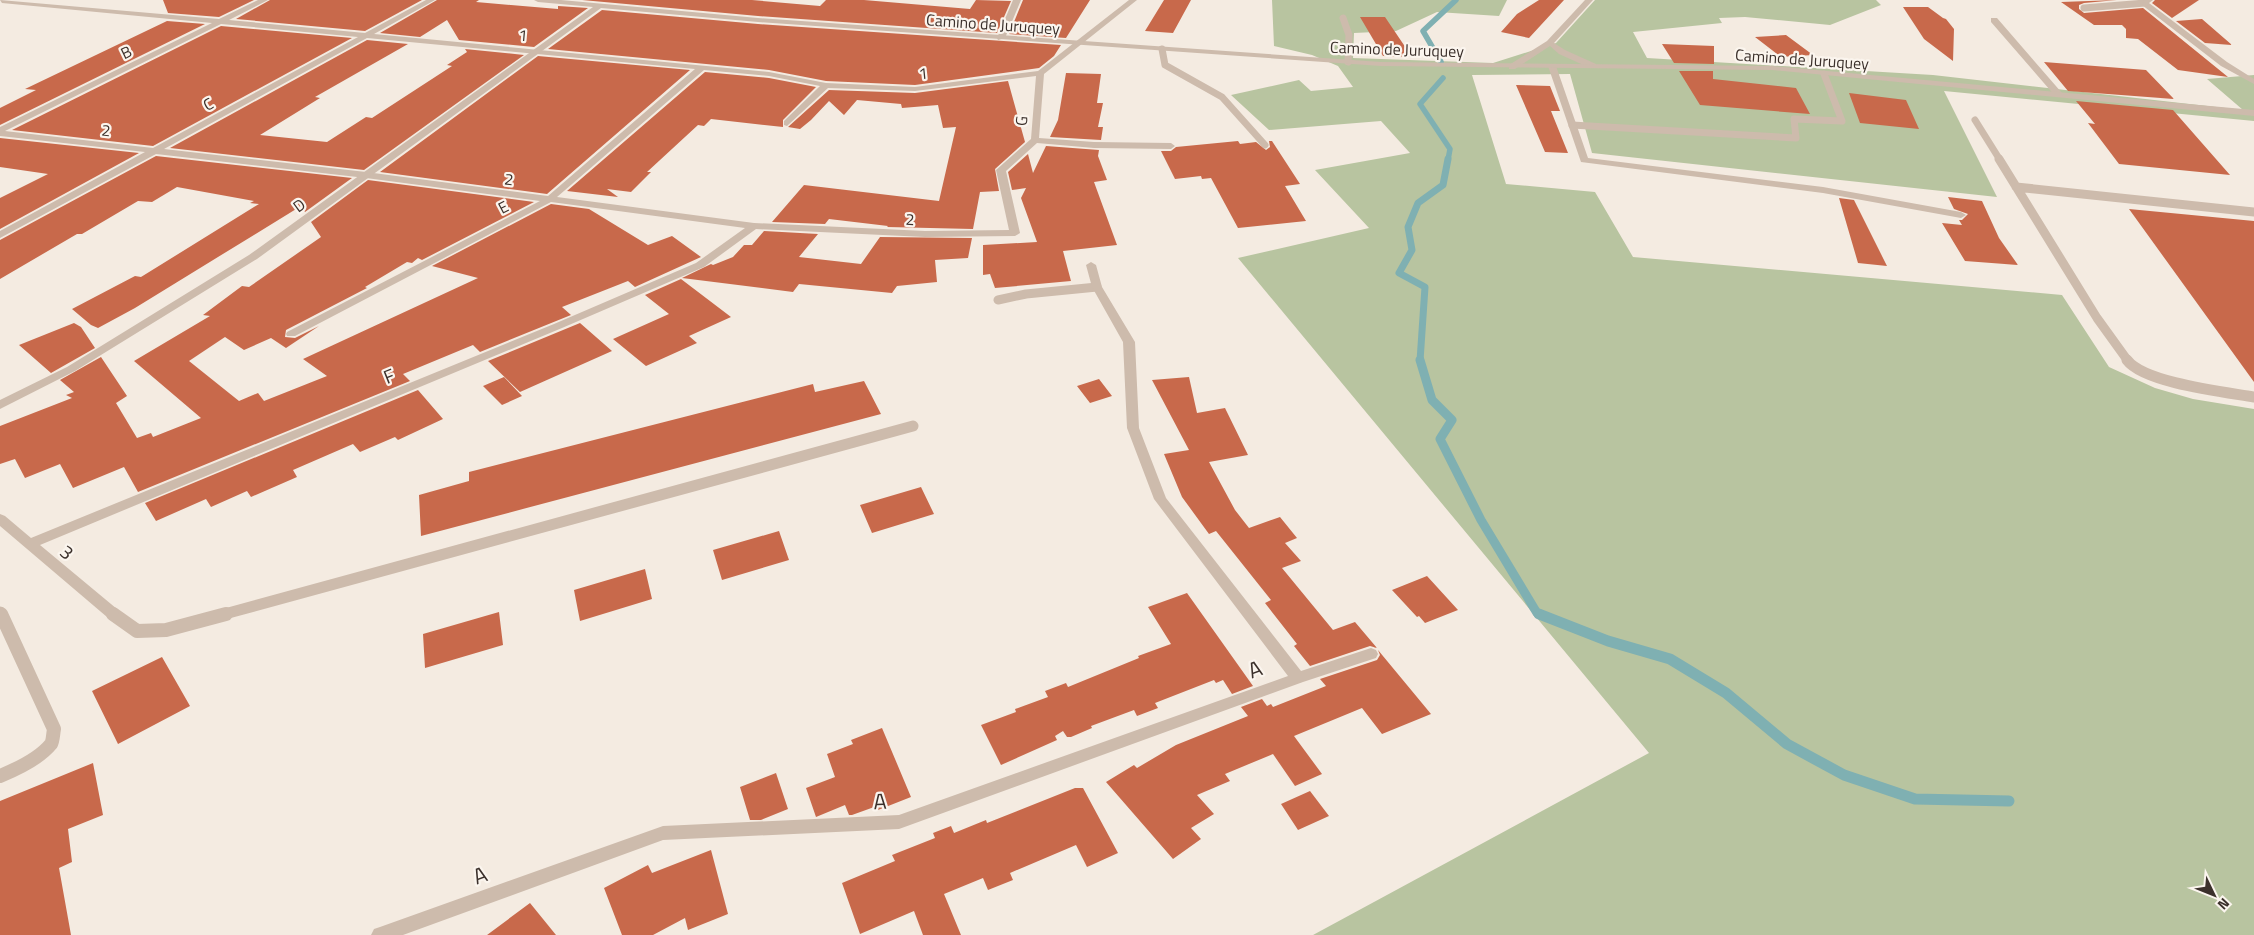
<svg xmlns="http://www.w3.org/2000/svg" width="2254" height="935" viewBox="0 0 2254 935" font-family="'Titillium Web',sans-serif">
	<style>
		.green { fill: #b8c4a0 }
		.lines { fill: none; stroke-linecap: round; stroke-linejoin: round }
		.stream-far3 { stroke: #7fb0b2; stroke-width: 5.5 }
		.stream-far2 { stroke: #7fb0b2; stroke-width: 7 }
		.stream-far1 { stroke: #7fb0b2; stroke-width: 9 }
		.stream { stroke: #7fb0b2; stroke-width: 11 }
		.building { fill: #c8694b }
		.service-far3 { stroke: #cdbbac; stroke-width: 7 }
		.service-far2 { stroke: #cdbbac; stroke-width: 9 }
		.service-far1 { stroke: #cdbbac; stroke-width: 11 }
		.service { stroke: #cdbbac; stroke-width: 14 }
		.minor { fill: #cdbbac; fill-rule: evenodd }
		.tertiary { fill: #cdbbac; fill-rule: evenodd }
		.labels { text-anchor: middle; stroke-width: 4.5; stroke-linejoin: round; paint-order: stroke }
		.far-street-label { font-size: 16px; fill: #3b302b; stroke: #fbf5ee }
		.street-label { font-size: 19px; fill: #3b302b; stroke: #fbf5ee }
		.near-street-label { font-size: 22px; fill: #3b302b; stroke: #fbf5ee }
	</style>
	<rect width="100%" height="100%" fill="#f4ebe1"/>
	<path class="green" d="M1272,0H1507L1499,16L1437,12L1396,31L1354,33L1353,58L1493,63L1556,43L1595,0H1876L1881,5L1830,25L1745,17L1719,18L1722,23L1633,32L1647,58L1933,75L2243,110L2207,79L2254,75V121L1944,91L1997,197L1592,153L1570,74L1472,75L1506,184L1595,192L1633,257L2062,295L2109,367L2155,388L2193,399L2254,409V935H1313L1649,753L1238,258L1369,228L1315,170L1410,153L1381,121L1269,130L1231,95L1299,80L1311,91L1353,87L1338,66L1312,55L1274,46Z"/>
	<g class="lines">
		<path class="stream-far3" d="M1441,62L1423,31L1456,0
			M1443,78L1420,104L1450,149L1448,160"/>
		<path class="stream-far2" d="M1420,361L1425,287L1399,273L1412,250L1408,227L1418,203L1443,185L1448,159"/>
		<path class="stream-far1" d="M1420,360L1432,400L1452,420L1440,439L1481,520L1537,613L1542,615"/>
		<path class="stream" d="M1539,614L1608,641L1670,659L1726,693L1787,744L1844,775L1915,799L2009,801"/>
	</g>
	<path class="building" d="M163,0H254L219,17L168,13Z
		M270,0H422L365,31L236,19Z
		M437,0H479L476,2L558,9V6L588,8L534,47L459,40L447,20L420,37L380,33Z
		M582,0H752L820,6L826,0H864L970,9L976,0L1011,1L997,33L758,16Z
		M1023,0H1090L1066,38L1009,34Z
		M1164,0H1191L1173,33L1145,31Z
		M1539,0H1564L1529,38L1501,32L1517,14Z
		M2117,0L2084,3L2079,5V9L2084,13L2143,8L2228,77L2178,70L2138,39L2126,38V29L2122,25H2094L2061,2Z
		M2155,0H2199L2172,18L2152,3Z
		M1903,7H1928L1943,18L1946,19L1954,29L1953,61L1924,39Z
		M602,10L758,24L1061,45L1054,56L1039,68L915,85L826,81L769,70L548,49Z
		M1360,17H1385L1412,57L1383,56Z
		M2202,19L2232,45L2205,43L2176,21Z
		M167,21L205,24L0,125V108L36,90L25,89Z
		M221,26L352,38L153,146L12,130Z
		M1786,35L1813,55L1781,57L1755,37Z
		M367,40L408,44L315,97L320,98L260,135L327,142L366,117L372,118L452,66L447,65L467,52L465,49L524,55L364,170L170,148Z
		M1662,44L1714,46V64L1674,63Z
		M538,56L690,70L547,194L380,172Z
		M2044,62L2146,70L2174,99L2068,91Z
		M1679,71H1713V79L1796,88L1810,114L1700,105Z
		M705,72L769,78L816,87L783,120V127L711,119L704,126L698,125L647,172H651L631,192L607,189L618,197L567,191Z
		M1066,73L1101,74L1097,103H1103L1098,127H1103L1101,140L1050,137L1058,120Z
		M1008,81L1025,142L995,169L999,191L980,192L973,229L887,227L888,226L829,219L825,224L772,222L804,185L939,201L956,127L943,128L938,105L902,108L901,104L857,100L844,115L829,101L811,120L800,129L788,127L829,90L915,93Z
		M1516,85L1550,86L1560,111H1551L1568,153L1545,152Z
		M1849,93L1906,100L1919,129L1860,123Z
		M2076,101L2173,110L2230,175L2119,164L2088,123L2095,124Z
		M0,138L139,153L0,229V198L48,174L0,167Z
		M1238,141L1240,144L1256,142L1266,150L1270,147L1269,141H1272L1300,184L1285,186L1306,221L1238,228L1211,178L1202,179L1201,176L1175,179L1161,151H1171L1176,147Z
		M1046,146L1099,150L1098,156L1107,180L1094,182L1117,245L1063,251L1071,281L995,288L990,274L983,275V245L1037,242L1021,198L1026,188L1012,190L1008,172L1028,154L1033,173Z
		M156,156L352,178L305,212L301,206L135,308L98,328L91,325L72,309L135,276L141,277L259,204L250,203L254,201L177,187L152,202L138,201L82,234H77L0,279V240Z
		M368,180L534,202L422,260L418,258L412,263L407,262L365,287L367,288L286,330L285,337L295,338L319,326L286,348L271,338L244,350L225,337L189,361L239,401L258,393L264,401L327,376L303,359L478,278L432,266L551,204L589,209L648,245L672,236L701,257L635,287L628,281L562,307L571,315L480,352L473,345L403,374L410,381L138,492L124,467L73,488L60,464L25,478L15,459L0,464V426L72,398L66,395L74,392L60,380L101,357L127,396L116,403L137,438L151,433L153,437L201,418L134,361L210,316L203,315L242,286L249,287L321,237L311,222Z
		M1948,197L1982,201L1999,238L2018,265L1965,261L1942,223L1962,225L1959,220H1962L1968,214L1954,209Z
		M1839,198L1854,200L1887,266L1858,263Z
		M2129,209L2254,221V382Z
		M764,231L818,234L799,257L861,264L880,237L972,238L968,258L935,260L937,282L897,286L892,293L799,284L793,292L682,278L711,264L713,265L733,257L744,245H752Z
		M681,279L731,317L689,336L697,343L646,366L613,339L669,314L645,295Z
		M74,323L81,327L95,348L51,373L19,345Z
		M580,323L612,351L520,392L488,361Z
		M504,377L522,396L502,405L483,386Z
		M1189,377L1197,413L1225,408L1248,455L1209,462L1235,510L1249,528L1280,517L1297,538L1285,543L1301,561L1282,568L1333,630L1355,622L1377,648L1370,646L1310,666L1294,646L1297,644L1265,603L1271,600L1216,531L1209,534L1182,497L1164,454L1189,450L1152,380Z
		M1099,379L1112,396L1090,403L1077,386Z
		M864,381L881,414L421,536L419,495L469,481V472L813,384L815,392Z
		M418,390L443,419L398,440L395,437L360,452L353,444L293,470L297,477L251,497L247,491L211,507L206,499L156,521L145,503Z
		M921,487L934,514L872,533L860,505Z
		M779,531L789,560L722,580L713,550Z
		M645,569L652,599L580,621L574,590Z
		M1427,576L1458,610L1425,623L1419,616L1417,617L1392,590Z
		M1187,593L1253,686L1232,694L1223,680L1216,683L1214,680L1155,703L1158,708L1137,716L1134,710L1091,726L1092,728L1071,737H1067L1063,731L1055,736L1057,740L1001,765L981,725L1016,712L1015,709L1048,697L1045,691L1066,683L1068,687L1139,658L1138,656L1171,644L1148,607Z
		M499,612L503,645L425,668L423,634Z
		M1378,650L1431,714L1382,734L1362,708L1294,736L1322,774L1295,786L1273,754L1225,774L1230,781L1197,795L1214,814L1191,828L1201,839L1173,859L1106,782L1134,765L1137,768L1176,745L1248,716L1241,707L1262,699L1267,706L1271,704L1273,707L1326,686L1320,679L1377,660L1380,655Z
		M162,657L190,706L118,744L92,691Z
		M882,728L911,797L878,810L877,806L852,815H849L845,805L816,817L806,788L835,777L827,754L853,744L851,740Z
		M93,763L103,815L68,829L72,862L59,868L71,935H0V801Z
		M776,773L788,809L761,820H750L740,787Z
		M1075,788H1083L1118,853L1087,867L1076,845L1010,873L1013,880L988,890L983,878L944,894L961,935H923L914,911L860,934L842,883L895,861L892,855L935,838L933,833L951,826L954,833L986,820L987,823Z
		M1310,791L1329,816L1298,830L1281,804Z
		M711,850L728,914L688,930L685,918L653,935H622L604,888L648,865L652,873Z
		M530,903L556,935H487Z"/>
	<g class="lines">
		<path class="service-far3" d="M2084,8L2145,3
			M1343,18L1349,35L1348,62
			M1162,49L1165,65L1222,97L1265,145
			M1975,120L2000,160
			M1572,125L1796,138L1794,119L1842,121L1824,74"/>
		<path class="service-far2" d="M1999,159L2097,318L2128,361
			M2016,187L2254,212
			M998,300L1026,294L1097,287"/>
		<path class="service-far1" d="M2127,360C2144,383 2225,392 2254,397
			M0,612L1,615
			M112,613L115,615
			M221,615L913,426"/>
		<path class="service" d="M113,614L137,631L166,630L226,614
			M0,776C17,769 39,759 51,744C53,741 53,734 54,729L1,614"/>
		<path class="minor" d="M0,0L219,19L258,0H268L229,20L365,33L426,0H435L374,34L769,72L826,83L915,87L1038,71L1129,0H1137L1044,74L1039,138L1094,142L1171,143L1175,146L1171,149L1094,148L1037,143L1006,171L1020,233L1015,236L925,237L756,229L704,267L562,328L40,545L117,609L119,613L117,617H107L0,526V514L5,516L31,538L554,324L696,263L745,228L551,202L295,336H287L286,334L287,332L540,201L366,178L156,154L0,238V231L145,152L0,136V127L212,23L2,3ZM221,24L358,37L153,148L5,131ZM367,38L695,69L548,196L366,172L164,149ZM704,70L769,76L820,86L784,121V125L787,126L828,88L915,91L1036,76L1031,139L996,170L1009,230L925,231L754,223L557,197Z
			M1013,0H1021L1005,38L998,40L997,38Z
			M1585,0H1593L1554,43L1565,50L1596,64V68H1590L1559,54L1550,46L1515,69H1509V65L1547,41Z
			M2144,0H2153L2149,3L2227,62L2254,79V84L2221,66L2142,5Z
			M1991,18H1997L2062,93V97H2056L1991,22Z
			M1549,64L1556,66L1588,158L1823,187L1961,212L1966,215L1961,218L1823,193L1581,162L1548,66Z
			M1091,262L1096,265L1102,287L1135,342L1139,428L1166,498L1301,671L1371,648L1376,650L1378,654L1376,658L1303,682L899,829L663,840L403,935H371L374,929L380,927L663,826L899,815L1288,676L1154,499L1127,428L1123,342L1092,287L1086,265Z"/>
		<path class="tertiary" d="M534,0H561L758,18L1381,62L1772,66L2254,110V116L1772,70L1381,66L758,22L601,8L257,259L75,371L0,409V400L67,367L249,255L593,7L538,2Z"/>
	</g>
	<g class="labels">
		<g class="far-street-label">
			<text transform="translate(993 24) rotate(4)" y="6">Camino de Juruquey</text>
			<text transform="translate(523 35) rotate(5)" y="6">1</text>
			<text transform="translate(1397 49) rotate(2)" y="6">Camino de Juruquey</text>
			<text transform="translate(126 52) rotate(-26)" y="6">B</text>
			<text transform="translate(1802 59) rotate(4)" y="6">Camino de Juruquey</text>
			<text transform="translate(923 73) rotate(-6)" y="6">1</text>
			<text transform="translate(208 104) rotate(-28)" y="6">C</text>
			<text transform="translate(1021 121) rotate(-86)" y="6">G</text>
			<text transform="translate(106 130) rotate(6)" y="6">2</text>
			<text transform="translate(509 179) rotate(8)" y="6">2</text>
			<text transform="translate(299 205) rotate(-36)" y="6">D</text>
			<text transform="translate(503 207) rotate(-28)" y="6">E</text>
			<text transform="translate(910 219) rotate(3)" y="6">2</text>
		</g>
		<g class="street-label">
			<text transform="translate(389 376) rotate(-22)" y="7">F</text>
			<text transform="translate(67 552) rotate(40)" y="7">3</text>
		</g>
		<g class="near-street-label">
			<text transform="translate(1255 669) rotate(-20)" y="8">A</text>
			<text transform="translate(880 801) rotate(-2)" y="8">A</text>
			<text transform="translate(480 875) rotate(-20)" y="8">A</text>
		</g>
	</g>
	<g transform="translate(2214 895) rotate(133)" stroke="#fbf5ee" stroke-width="4" paint-order="stroke">
	<path d="M0-4L9 19L0 12L-9 19Z" fill="#3b302b"/>
	<text y="-8" font-size="14" font-weight="bold" text-anchor="middle" fill="#3b302b">N</text>
	</g>
</svg>
